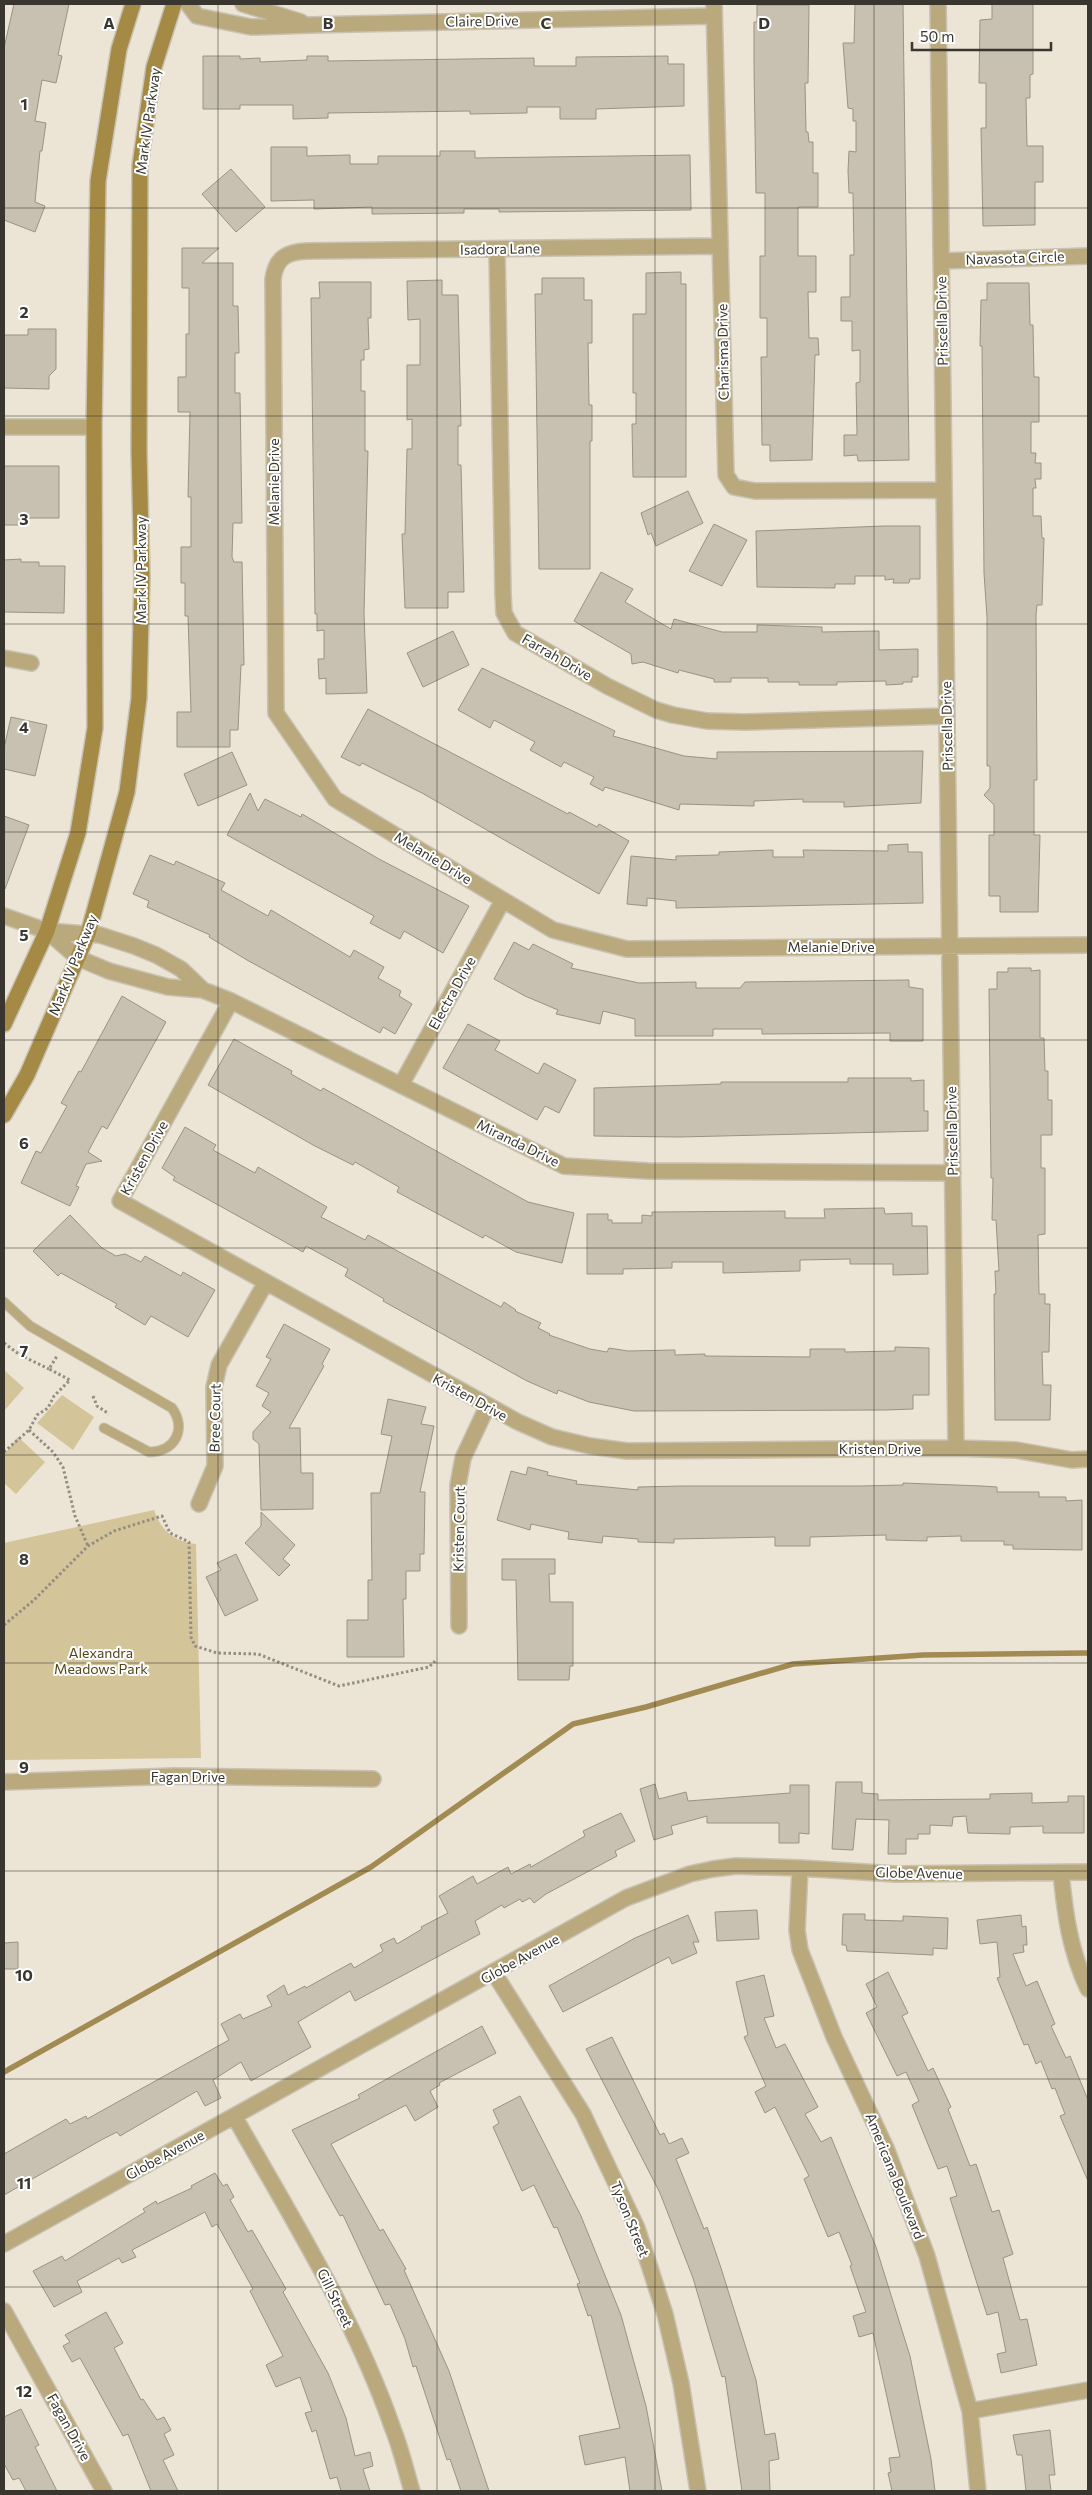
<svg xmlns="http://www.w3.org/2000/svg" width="1092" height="2495" viewBox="0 0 1092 2495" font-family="Commissioner,sans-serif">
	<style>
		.green { fill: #d4c49a }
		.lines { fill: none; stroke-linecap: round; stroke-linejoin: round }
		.stream { stroke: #a18b53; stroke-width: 5.5 }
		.building { fill: #c8c1b1; stroke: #999383 }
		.lane-casing { stroke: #c8c2b4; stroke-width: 11 }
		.street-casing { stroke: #c8c2b4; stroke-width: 18 }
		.secondary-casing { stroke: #c8c2b4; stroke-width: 18 }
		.path { stroke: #938e83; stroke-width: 3; stroke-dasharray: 2.5 2.5; stroke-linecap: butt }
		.lane { stroke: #baa97d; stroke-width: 9 }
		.street { stroke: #baa97d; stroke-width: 15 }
		.secondary { stroke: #a48a44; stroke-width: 15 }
		.grid { fill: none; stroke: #38362f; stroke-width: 1; stroke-opacity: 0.55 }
		.labels { text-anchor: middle; stroke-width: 4; stroke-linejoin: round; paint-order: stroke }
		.street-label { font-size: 14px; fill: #38362f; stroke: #fff }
		.park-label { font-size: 14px; fill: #544418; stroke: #fff }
		.grid-label { font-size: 16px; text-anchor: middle; font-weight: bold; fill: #38362f; stroke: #fff; stroke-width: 4; stroke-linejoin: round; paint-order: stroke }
	</style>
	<rect width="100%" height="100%" fill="#ece5d5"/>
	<path class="green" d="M4,1370L24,1388L4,1411Z
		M62,1395L94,1417L73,1450L37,1423Z
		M18,1437L45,1462L16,1494L4,1483V1455Z
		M154,1510C161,1531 175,1542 196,1544L201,1758L4,1760V1543Z"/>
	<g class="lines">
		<path class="stream" d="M4,2072L371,1867L573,1724L646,1707L793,1664L923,1655L1088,1653"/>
	</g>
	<path class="building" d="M14,4H69L58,55L62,56L56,83L42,80L35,121L46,123L42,151H40L35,202L45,206L35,232L4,220V48Z
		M855,4H903L909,460L858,461L857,455L844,456V435H857L856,383L860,382V350L852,351V321H841V297H850V255H854L853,193H849L848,171L849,151L856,152V121H853V109L848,108L843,43H854Z
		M992,4H1033V74L1030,75V98H1026L1027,146H1043V182H1035V225L983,226L981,128H986V83H979L980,20L992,19Z
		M757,5H809L808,83H805L806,132H808L809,142H813V173H818V207H798V256H816V292H808L809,338H818L819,355H815L812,460L770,461V445H762L761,357H767V318H760V256H765V193H756L754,65V22H757Z
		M203,56H240V59L260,58V62L307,60V56H328V61L534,58V66H576V57L668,56V64H684V106L596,109V119H560V107H527V113L470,114V111L328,113V118L293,119V105H240V109H203Z
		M271,147H307V156L350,155V164H378V156H440V151H475V158L690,155L691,210L499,212V209H464V213L372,214V207L314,209V200L271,201Z
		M231,169L265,207L236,232L202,194Z
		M182,248H219L202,263H233V306H238L239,353H235V393H240L242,523H233L232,557L234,562H242L244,665H241L238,730H230V747H177V712H191L188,616H185V583H181V547H191V497H188L190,412H178V377H186V334H189V288H182Z
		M681,272V284H686V477H633L632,424H636V393H633V314H646V273Z
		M542,278H584V300H592V343H588L589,405H592V441H590V569H539L535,294H542Z
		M442,280V295H458L461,426H458V465H461L464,592H448V608H405L402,534H405L407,449H412V419L407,420V365H420V319L408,320L407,281Z
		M319,282H371V318H368L369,349L364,350V360H361V391H365V451H368L364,614L367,693L326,694V678L319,679L318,659H324V630L317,631V614H315L311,298H320Z
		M987,283H1029L1030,325H1033L1034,377H1039V422H1031V453H1036L1035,463H1041V479H1035L1036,488H1033V516H1041L1042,538H1044L1042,605H1037L1036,615L1037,780H1034V835H1040L1038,912H1000V896H989V835H994V805L984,795L990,788V766H987V617L984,573L982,346H980L981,300H987Z
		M28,329H56V369L49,376V389L4,388V335H28Z
		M4,466H59V518H25V525H4Z
		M688,491L703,523L656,546L651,533L648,535L641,513Z
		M714,524L747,540L722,586L689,571Z
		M884,526H920V579H910L909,583H893L894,579L885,580V576H855V584H835V588L757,587L756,531Z
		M21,559V562H39V566H65L64,613L4,612V560Z
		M601,572L633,589L625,602L671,629L674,619L722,632H757V625L822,627V632L879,631V650L918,649V677H912V682H903V684L886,685V681L837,682V685H799V682H768V678H731V682H714V679L679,670L678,673L643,662L632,664L631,654L574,621Z
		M453,631L469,665L423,687L407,653Z
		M482,668L615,731L613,736L684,756L717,759V752L923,751L921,803L844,807V802H803V799L754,801V806L680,804L679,810L605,787L603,791L590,784L594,777L564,762L561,767L530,750L535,742L494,720L490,728L458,710Z
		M368,709L568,814L569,812L597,827L599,824L629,841L599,894L422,793L362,763L360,766L341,757Z
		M11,717L47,725L35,776L4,769V748Z
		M232,752L247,785L198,806L184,774Z
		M250,793L258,811L265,799L301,817L302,814L379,859L469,906L443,953L404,931L400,939L370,923L374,916L227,835Z
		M4,816L29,825L5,889L4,888Z
		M908,844V852H922L923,903L676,908V901L647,898V906L627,904L631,856L676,860V856L719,855V852L773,850V857H804L803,850L888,851V845Z
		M150,855L174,865L176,861L225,883L221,890L268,916L271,910L350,957L354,950L384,967L378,978L401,991L399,996L412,1004L395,1034L383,1027L380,1033L247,960L209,937L210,935L147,907L149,901L133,894Z
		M514,942L529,950L533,944L573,964L571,968L639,983L696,982V988H740L745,982L909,980V987L923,989V1041H890V1033L762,1034V1029H713V1036H635V1019L603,1011L600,1024L556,1014L558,1010L525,996L494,979Z
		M1008,968H1031V971L1040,970V1038H1044L1045,1071H1048V1100H1052V1135H1041V1168H1045V1234L1038,1235L1039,1294H1045V1304H1050L1049,1352H1042L1043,1385H1051L1050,1420H995L994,1294H996L995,1271H999L996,1220H992L993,1178H991L989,989H997V972H1008Z
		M122,996L166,1022L107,1129L102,1126L88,1152L102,1161L86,1164L76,1186L79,1187L70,1206L21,1183L36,1151L41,1153L67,1106L61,1103L79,1071L81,1072Z
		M468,1024L500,1041L495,1050L538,1074L544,1063L576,1080L559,1113L545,1106L537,1120L443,1068Z
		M234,1039L292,1071L291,1074L321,1091L323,1088L528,1202L574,1213L562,1263L516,1252L485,1235L483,1238L397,1192L399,1187L355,1162L353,1165L313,1145L208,1085Z
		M848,1078H911V1081L924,1080V1111H928V1131L680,1137L594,1136V1088L721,1084V1082H848Z
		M185,1127L216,1145L213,1150L255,1173L258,1167L327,1207L321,1217L365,1240L368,1235L501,1307L504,1302L516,1310L515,1311L541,1323L538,1328L550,1334L549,1335L590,1349L607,1352L609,1348L628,1351L675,1350V1355L705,1354V1356L810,1357V1349H845V1352L895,1351V1347L929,1348V1395H913V1409L887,1410L634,1411L589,1402L558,1390L557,1394L527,1381L383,1301L384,1299L345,1276L348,1269L306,1246L303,1252L173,1180L175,1177L162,1168Z
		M884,1208L885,1214L912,1213V1226H927L928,1274L893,1275V1264H850V1259L800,1260V1271L723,1273V1262H672V1268L623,1269V1274H587V1214H608V1220H612V1223H642V1215L652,1216V1212L785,1211V1218H825L824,1209Z
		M70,1215L102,1248L116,1256L125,1254L141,1262L145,1256L181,1276L183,1272L215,1290L188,1337L151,1316L145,1325L115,1307L117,1304L61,1273L58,1276L33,1251Z
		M284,1324L330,1349L322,1364L324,1366L289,1428H300L301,1473H313V1509L261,1510L259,1444L253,1439V1432L271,1412L262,1406L269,1393L256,1386L271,1359L266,1357Z
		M388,1399L426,1407L421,1424L434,1426L420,1492H425L424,1554H420V1571H406V1599H403L404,1657H347V1620H368V1580H372L371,1493H380L392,1436L381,1434Z
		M528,1467L548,1472L547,1475L577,1481L576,1484L638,1490V1487L683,1486H861L903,1485V1483L982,1486L997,1487V1492H1039V1497H1066V1501L1082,1500V1550L1013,1549V1545H1004V1541H961V1536L927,1537V1541L886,1540V1535L810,1537V1546H775V1537L674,1539V1543L638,1542V1539L603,1536L602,1543L568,1539L569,1532L531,1524L530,1530L497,1520L511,1471L526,1475Z
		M261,1512L295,1545L283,1559L290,1565L279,1576L245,1543L261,1526Z
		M236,1554L258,1600L225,1616L206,1577L221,1570L217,1563Z
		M502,1559H555V1574H549L550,1602H573V1666H570L569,1680H518L516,1580H502Z
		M836,1782H862V1793L878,1794V1800L990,1799V1794L1032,1793V1803L1068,1802V1796H1084V1833H1043V1826L1010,1827V1834L968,1833L966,1816L953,1817L952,1826L930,1825V1834H918V1839H906V1854H888L889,1820L856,1819L853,1850L832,1849Z
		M655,1784L659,1799L686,1792L688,1801L790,1793V1785H809V1834L799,1833V1843H779V1823H707V1816L671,1826L673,1834L654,1840L640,1789Z
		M621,1813L635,1841L615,1851L617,1856L546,1894L534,1903L530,1898L522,1902L520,1899L504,1908L502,1905L475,1921L480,1934L355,2001L350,1991L298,2022L311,2047L251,2081L241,2062L213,2080L221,2098L205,2106L197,2091L120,2136L117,2132L103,2139L4,2195V2154L66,2119L70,2124L86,2116L87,2119L229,2040L221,2024L240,2014L243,2019L272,2006L267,1996L284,1985L288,1995L305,1986L306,1988L351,1963L354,1968L383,1951L380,1945L394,1938L397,1944L422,1929L421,1927L448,1913L439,1896L473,1876L477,1884L508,1867L511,1874L530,1864L531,1867L585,1836L583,1831Z
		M757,1910L759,1939L717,1941L715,1912Z
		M843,1914H865V1920L903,1921V1916L948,1918L947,1949L933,1948V1955L847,1951L846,1945H842Z
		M688,1915L699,1942H693L697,1953L672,1964L669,1957L563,2012L549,1986L635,1938Z
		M1021,1915L1022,1927L1026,1926L1027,1945H1023L1024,1952L1013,1954L1026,1986L1037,1981L1055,2024L1051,2026L1066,2058L1070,2056L1088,2100V2181L1060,2116L1065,2114L1055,2088L1052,2089L1041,2061L1036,2064L1028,2044L1024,2045L997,1978L1000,1977L997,1942L980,1944L977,1920Z
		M18,1942V1969H4V1943Z
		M888,1972L908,2013L902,2016L928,2071L933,2068L951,2107L948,2109L970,2166L976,2164L992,2212L999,2210L1013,2254L1003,2258L1020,2320L1027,2319L1037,2365L1001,2373L997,2354L1006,2352L998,2312L987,2315L950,2198L957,2196L947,2166L938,2169L912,2105L919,2101L906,2072L897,2076L866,2013L877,2007L866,1984Z
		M764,1975L774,2016L764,2018L776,2048L785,2044L818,2107L805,2114L821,2142L831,2137L876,2247L910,2356L931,2459L935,2491H892L888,2473L891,2472L889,2458L900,2457L873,2333L859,2337L853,2316L866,2312L850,2266L852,2265L839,2232L828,2237L804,2179L809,2176L775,2107L765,2113L755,2092L766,2086L744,2037L748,2035L736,1982Z
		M482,2026L496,2053L439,2083L440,2085L430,2091L438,2107L415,2121L406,2105L331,2144L380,2231L383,2229L406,2269L404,2270L449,2371L489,2491H461L450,2459L447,2460L416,2366L413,2367L405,2339L390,2304L385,2305L343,2215L340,2216L292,2130L360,2098L358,2095Z
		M612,2037L660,2135L664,2133L669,2144L682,2138L689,2153L676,2159L704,2229L707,2227L721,2268L756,2380L765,2435L775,2433L779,2459L769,2461L770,2491H742L725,2376L722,2377L693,2278L660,2193L586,2049Z
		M520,2096L581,2216L621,2315L646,2406L662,2491H630L625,2457L585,2465L579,2436L620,2428L591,2315L588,2316L577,2284L580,2283L557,2227L554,2228L534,2185L522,2191L493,2127L499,2123L493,2110Z
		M215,2173L223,2186L227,2184L234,2197L230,2200L248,2232L252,2230L278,2275L286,2289L283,2292L328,2373L346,2418L355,2456L370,2452L373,2466L363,2469L370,2491H341L337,2477L330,2479L316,2430L312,2432L305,2413L312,2411L300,2377L276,2387L266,2365L283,2356L250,2291L253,2289L217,2224L212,2227L205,2212L132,2250L136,2257L122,2263L119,2258L77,2281L82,2292L54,2307L33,2271L62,2256L65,2261L145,2212L143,2209L156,2201L157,2204L192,2188L191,2186Z
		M106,2312L123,2343L114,2348L141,2400L143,2399L157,2420L164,2417L171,2430L164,2434L174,2455L163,2460L178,2491H151L128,2434L123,2436L80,2358L72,2362L63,2346L70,2342L65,2335Z
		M21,2409L39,2445L35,2447L57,2491H26L19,2478L13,2480L4,2464V2417Z
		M1050,2430L1055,2475H1049L1051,2491H1026L1022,2455H1017L1013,2435Z"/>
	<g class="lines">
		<g class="lane-casing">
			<path id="lane" d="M4,1302L30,1326L172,1408C187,1429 175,1452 149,1452L104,1428"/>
		</g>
		<g class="street-casing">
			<path id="street" d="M188,4L197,16L251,27L310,25L714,16
				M243,4L301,22
				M714,4L726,475L734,487L755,491L944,490
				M938,4L956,1448
				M720,246L307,251C286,252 276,258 273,279L276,713L335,799L553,930L627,949L1088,945
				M497,249L503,594L504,613L515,633L607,686L656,710L673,715L707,721L745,722L947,716
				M941,261L1088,256
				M4,427H94
				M4,658L31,663
				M4,916L47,931L100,935L134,946L156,955L181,969L203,990
				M47,931L78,958L109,971L168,987L203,990L231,1001L564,1166L648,1171L953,1173
				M231,1001L120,1201L518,1422L552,1437L590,1446L627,1451L956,1448L1016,1450L1072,1460L1088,1459
				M401,1085L503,900
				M199,1504L215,1466L214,1387L219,1365L266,1282
				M459,1626L458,1485L463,1458L487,1407
				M4,1782L175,1776L373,1779
				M800,1868L797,1930L800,1950L834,2037L886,2148L927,2256L970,2411L978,2491
				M1061,1873C1065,1914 1070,1951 1088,1989
				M494,1973L583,2114L637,2228L665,2314L681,2383L698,2491
				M234,2116C292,2218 355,2319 393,2429C401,2449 406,2471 412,2491
				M4,2244L626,1898L690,1874L713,1869L736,1866L800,1868L896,1874L1088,1872
				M4,2311L104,2491
				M970,2411L1088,2390"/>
		</g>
		<g class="secondary-casing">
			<path id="secondary" d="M4,1024L47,931L78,833L95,728L94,427L98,181L119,49L133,4
				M4,1115L27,1075L88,934L127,792L139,698L142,578L139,451L140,165L154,67L174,4"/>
		</g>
		<path class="path" d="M4,1343L20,1355L49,1369
			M93,1396L97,1406L109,1414
			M29,1430L53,1452L63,1467L75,1516L88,1546
			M4,1452L29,1430L37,1415L48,1408L54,1396L70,1380L49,1369L57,1356
			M4,1625L34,1600L88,1546L114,1531L162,1516L170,1533L189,1542L191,1637L195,1646L217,1653L258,1654L339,1686L429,1667L435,1661"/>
		<use href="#lane" class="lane"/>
		<use href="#street" class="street"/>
		<use href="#secondary" class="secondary"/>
	</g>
	<path class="grid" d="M218,4V2491M437,4V2491M655,4V2491M874,4V2491M4,208H1088M4,416H1088M4,624H1088M4,832H1088M4,1040H1088M4,1248H1088M4,1455H1088M4,1663H1088M4,1871H1088M4,2079H1088M4,2287H1088"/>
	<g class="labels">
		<g class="street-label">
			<text transform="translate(482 21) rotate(-1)" y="5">Claire Drive</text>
			<text transform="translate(148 121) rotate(-82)" y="5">Mark IV Parkway</text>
			<text transform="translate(500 249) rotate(-1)" y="5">Isadora Lane</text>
			<text transform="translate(1015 258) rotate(-2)" y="5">Navasota Circle</text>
			<text transform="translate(942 321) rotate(-91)" y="5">Priscella Drive</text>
			<text transform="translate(723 352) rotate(-91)" y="5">Charisma Drive</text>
			<text transform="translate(274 482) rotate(-90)" y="5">Melanie Drive</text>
			<text transform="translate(141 570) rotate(-90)" y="5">Mark IV Parkway</text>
			<text transform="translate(557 657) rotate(30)" y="5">Farrah Drive</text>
			<text transform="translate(947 726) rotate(-91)" y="5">Priscella Drive</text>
			<text transform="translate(433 858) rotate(31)" y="5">Melanie Drive</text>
			<text x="831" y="952">Melanie Drive</text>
			<text transform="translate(73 965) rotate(-68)" y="5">Mark IV Parkway</text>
			<text transform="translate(452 993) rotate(-61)" y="5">Electra Drive</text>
			<text transform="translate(952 1131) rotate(-91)" y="5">Priscella Drive</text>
			<text transform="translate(518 1143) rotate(26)" y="5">Miranda Drive</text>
			<text transform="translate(144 1158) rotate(-61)" y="5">Kristen Drive</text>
			<text transform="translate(470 1397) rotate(29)" y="5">Kristen Drive</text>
			<text transform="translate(215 1418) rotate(-89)" y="5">Bree Court</text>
			<text x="880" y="1454">Kristen Drive</text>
			<text transform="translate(459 1529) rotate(-89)" y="5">Kristen Court</text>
			<text x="188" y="1782">Fagan Drive</text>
			<text transform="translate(919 1873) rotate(1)" y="5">Globe Avenue</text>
			<text transform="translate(520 1959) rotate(-29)" y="5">Globe Avenue</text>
			<text transform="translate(165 2155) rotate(-29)" y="5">Globe Avenue</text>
			<text transform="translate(895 2176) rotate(68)" y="5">Americana Boulevard</text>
			<text transform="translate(630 2219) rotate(68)" y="5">Tyson Street</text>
			<text transform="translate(335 2298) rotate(64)" y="5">Gill Street</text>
			<text transform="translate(69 2427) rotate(61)" y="5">Fagan Drive</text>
		</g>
		<g class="park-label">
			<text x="101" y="1658">Alexandra<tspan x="101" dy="16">Meadows Park</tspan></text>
		</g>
	</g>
	<g class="grid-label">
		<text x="109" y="29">A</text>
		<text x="328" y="29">B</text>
		<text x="546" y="29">C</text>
		<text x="764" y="29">D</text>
		<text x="24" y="110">1</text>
		<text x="24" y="318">2</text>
		<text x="24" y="525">3</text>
		<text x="24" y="733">4</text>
		<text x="24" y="941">5</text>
		<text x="24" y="1149">6</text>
		<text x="24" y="1357">7</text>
		<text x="24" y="1565">8</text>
		<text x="24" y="1773">9</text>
		<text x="24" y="1981">10</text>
		<text x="24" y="2189">11</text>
		<text x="24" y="2397">12</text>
	</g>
	<rect width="1092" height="2495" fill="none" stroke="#38362f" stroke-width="10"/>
	<path d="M912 42v8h139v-8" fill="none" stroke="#38362f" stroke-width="2.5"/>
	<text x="920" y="42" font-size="15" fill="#38362f" stroke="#ffffff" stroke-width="4" paint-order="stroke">50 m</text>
</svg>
